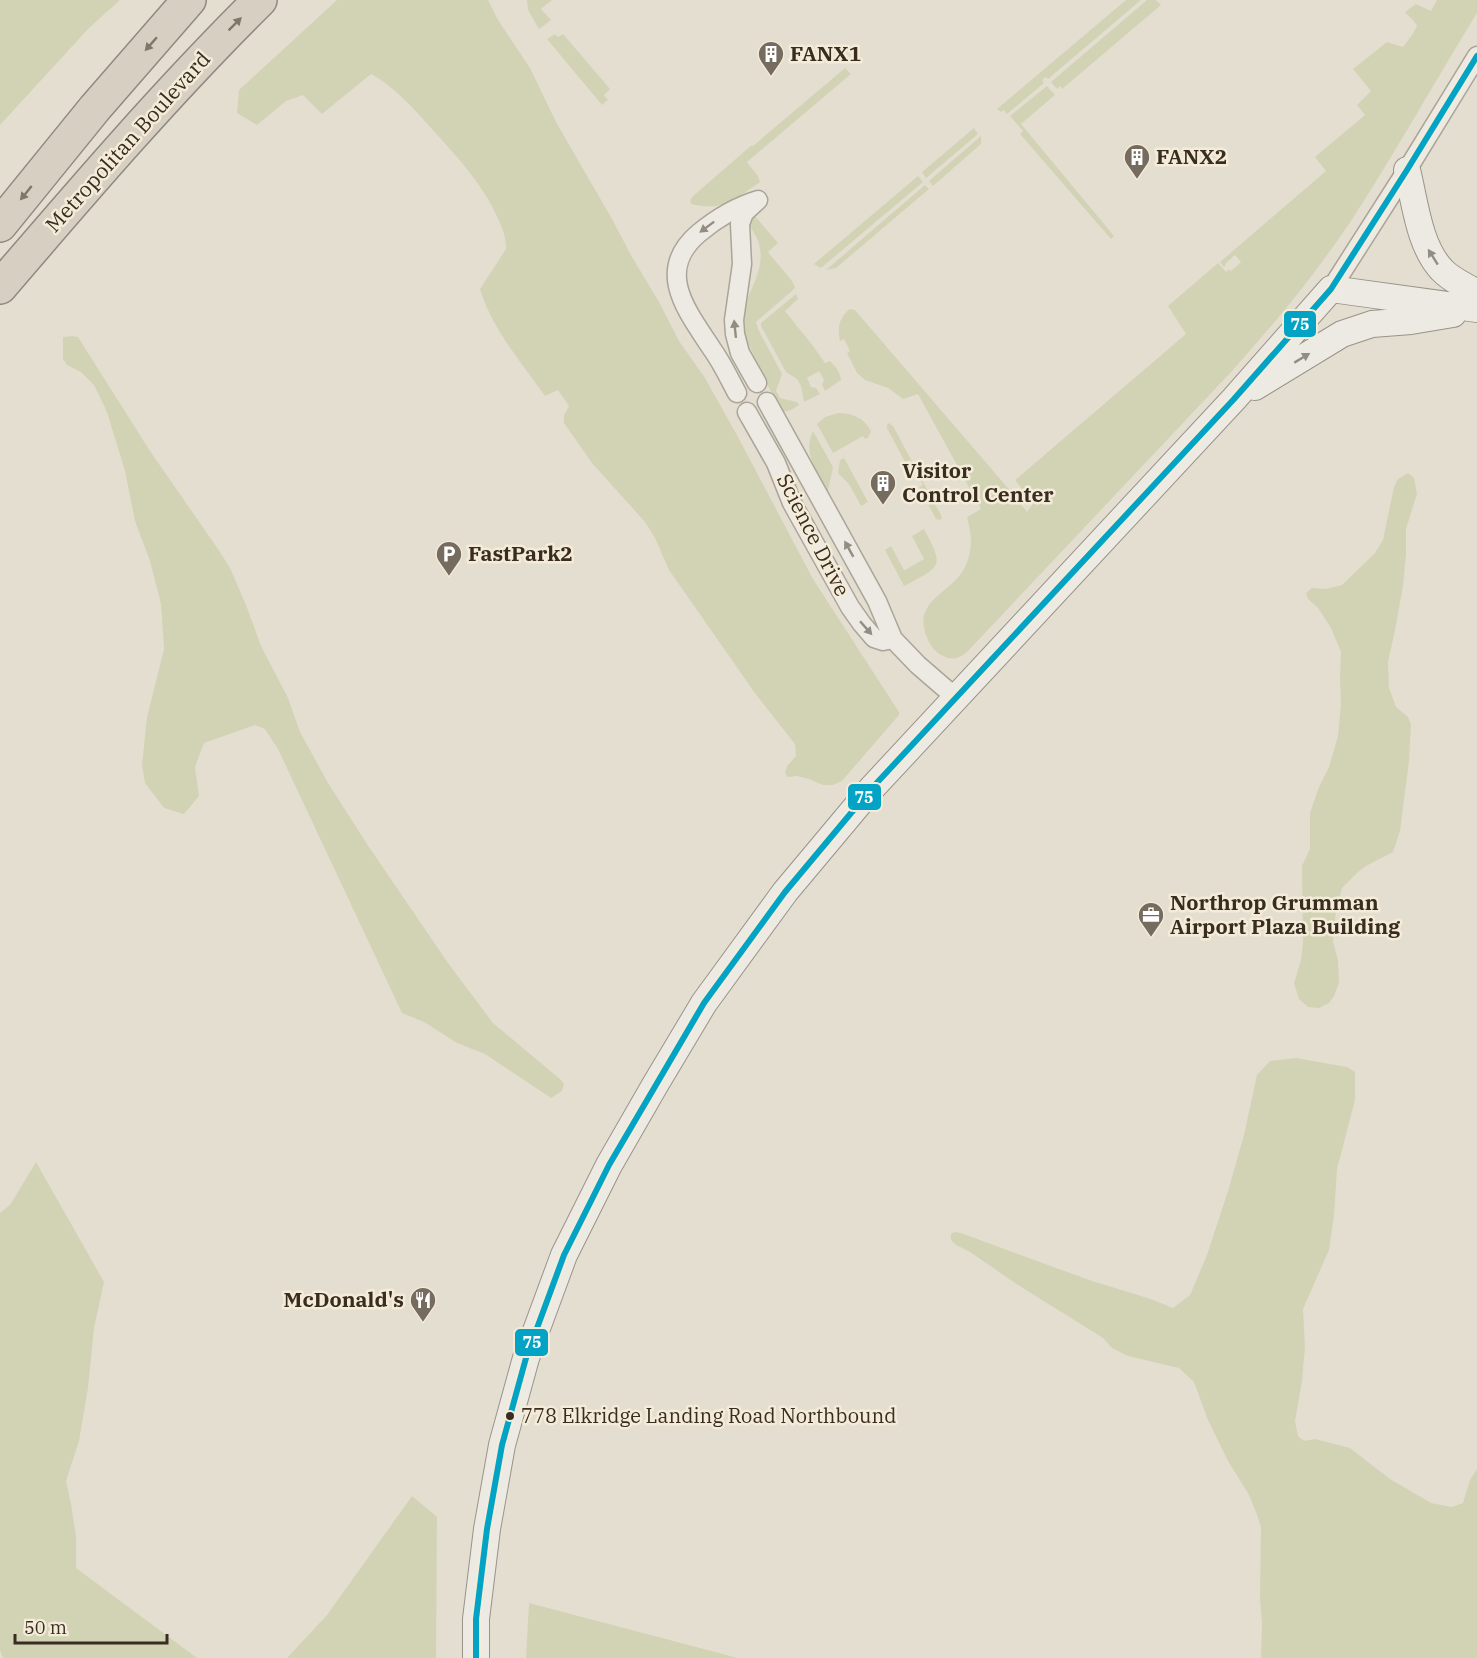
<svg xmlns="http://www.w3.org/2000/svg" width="1477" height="1658" viewBox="0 0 1477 1658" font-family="'IBM Plex Serif',serif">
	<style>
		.green { fill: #d2d3b4 }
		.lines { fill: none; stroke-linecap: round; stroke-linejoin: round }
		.street-casing { stroke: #aaa499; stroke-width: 21 }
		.secondary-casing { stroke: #99938a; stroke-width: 28 }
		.highway-casing { stroke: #8f8980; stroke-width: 36 }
		.street { stroke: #eceae2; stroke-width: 18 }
		.secondary { stroke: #eceae2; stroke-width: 26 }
		.highway { stroke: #d7cfc1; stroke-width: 33 }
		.bus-1-casing { stroke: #f4ecd8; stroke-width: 10 }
		.bus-1 { stroke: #03a3c5; stroke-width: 6 }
		.oneway { fill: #807669 }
		.oneway2 { fill: #928c82 }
		.bus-dot { fill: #392d21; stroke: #f4ecd8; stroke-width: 2 }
		.labels { text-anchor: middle; stroke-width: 5; stroke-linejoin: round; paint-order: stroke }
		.bus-label { font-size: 20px; fill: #392d21; stroke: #f4ecd8; text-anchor: start }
		.poi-label { font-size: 21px; font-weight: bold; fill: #392d21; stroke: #f4ecd8; text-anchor: start }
		.street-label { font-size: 21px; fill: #392d21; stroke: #f4ecd8 }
		.line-badge { stroke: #f4ecd8; stroke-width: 2 }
		.badge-label { font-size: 16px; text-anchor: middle; font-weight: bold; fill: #fff }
	</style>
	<rect width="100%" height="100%" fill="#e4ded1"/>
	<path class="green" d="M0,0H120L89,28L0,125Z
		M337,0H488L498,20L530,68L556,122L612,219L632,257L659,302L679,341L705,378L738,437L813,579L899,712V715L842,781L833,785H823L809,779L797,776L788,777L785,773L787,766L796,756L795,744L757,696L669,570L655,538L645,522L592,463L564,423V415L569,406L558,390L545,396C521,362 492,329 480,289L506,249C506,243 505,236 503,231C489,191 460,160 432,129C414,109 395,87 371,74L322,114L303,95L286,101L257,125L237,113L239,90Z
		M527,0H552L541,9L551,20L539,29L528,10Z
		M1126,0H1141L1048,79L1046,77L1042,80L1044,83L1007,114L1004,110L1001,112L997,109Z
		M1147,0H1156L1161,5L1062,89L1060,86L1057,89L1051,82Z
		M1437,0H1477V13C1434,83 1394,155 1349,224C1314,276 1274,324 1232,371L968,651C960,658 953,661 943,656C934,652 929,644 926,635C913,599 953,593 965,567C973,551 972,535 967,517L981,509L918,394L903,399L888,388L865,380L857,373L847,353L850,351L844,339L840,341C837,328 839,317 850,309L855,310L1007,487L1027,512L1033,504L1015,480L1186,334L1168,306L1218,263L1226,272L1229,269L1231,271L1241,262L1235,255L1225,264L1226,265L1224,267L1220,262L1326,171L1315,157L1365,115L1357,105L1371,91L1353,69L1387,42L1403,47L1412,35L1417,26C1414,20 1409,17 1405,12L1416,4L1431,11Z
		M555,34L558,37L563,34L610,89L604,95L608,100L602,105L547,39Z
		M845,68L851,74L747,162L758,176L760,182C735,199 723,212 691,204L690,200L693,196L752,145L753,146Z
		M1047,86L1055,95L1021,124L1114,236L1111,239L1020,134L1023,131L1010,116Z
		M974,128L978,134L926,178L922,172Z
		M981,136V144L933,186L929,181Z
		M918,176L923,182L821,268L814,264Z
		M925,185L929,189L836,268L826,270Z
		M754,215L778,243L768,252L792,281L795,287L793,290L756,322L759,331L782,374L776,391L780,398L797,402L799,405L791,410L784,412L780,411L745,337C735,299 765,282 760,249C759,239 753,232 748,223L749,219Z
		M796,294L798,299L785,311L813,346L825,363L830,361C836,367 840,372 841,380L825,391L822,385L824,380L819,371L807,378L811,387L816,388L820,394L804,402L801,386L797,379L786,372L761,326V323Z
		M72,336L78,337L150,451L218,549L230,568L246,605L261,646L288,698L300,732L328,783L367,844L448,963L493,1023L560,1079L564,1084L562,1091L551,1098L485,1054L457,1043L424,1022L402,1013L278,749L265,729L255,725L204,743L195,767L199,796L184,814L164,808L145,783L142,765L147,717L164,649L161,604L150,561L135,521L125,471L107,412L94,385L81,372L67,365L63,359V337Z
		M838,413C853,413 864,418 871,431L868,438L865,439L863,436L833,453L817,424L825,417Z
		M889,423L893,426L941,515L942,518L940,520L936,519L919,487L923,485L910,460L905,462L887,428V425Z
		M813,431L833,467L828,491C817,470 802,454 813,431Z
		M844,458L868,502L861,506L849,484L838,473L840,460Z
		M1408,473L1414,478L1417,494L1406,529V554L1403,586L1395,630L1388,662L1389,688L1396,707L1408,717L1411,725L1409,761L1400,831L1393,852L1366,866L1357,873L1342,888L1336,910L1333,942L1338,960L1339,983L1334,996L1329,1003L1319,1008L1308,1007L1299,999L1294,983L1301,960L1303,943L1302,866L1310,849V813L1319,787L1329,767L1338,736L1341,704L1340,678L1341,652L1331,628L1318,608L1308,599L1306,593L1312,588L1326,589L1342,585L1375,553L1383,540L1394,487L1398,479Z
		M924,529C945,568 941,566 904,586L885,550L891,546L904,570L907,569L924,559L912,536Z
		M1296,1058L1347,1067L1355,1072V1100L1337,1169L1334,1216L1329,1250L1303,1309L1305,1347L1302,1381L1295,1421L1298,1436L1304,1441L1315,1439L1350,1448L1390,1479L1431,1503L1452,1507L1463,1503L1470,1480L1477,1469V1658H1261L1262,1623L1260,1599L1261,1527L1256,1512L1249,1495L1228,1461L1208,1420L1194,1382L1179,1368L1128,1356L1112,1348L1103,1338L1018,1285L970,1252L956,1245L951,1240V1234L955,1232L961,1233L1026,1257L1092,1281L1151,1299L1173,1308L1190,1295L1207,1255L1228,1191L1244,1135L1257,1075L1270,1061Z
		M36,1162L104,1282L94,1328L88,1388L79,1441L66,1481L71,1504L76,1536V1568L197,1658H3L0,1650V1213L10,1205Z
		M412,1496L437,1517L436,1658H287L327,1615Z
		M529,1603L738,1658H526Z"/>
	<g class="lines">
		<g class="street-casing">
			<path id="street" d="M1331,289L1407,170L1477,56
				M757,383L740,353L735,334L734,320L742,264L740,224L744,213L757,201
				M737,393C729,378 722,363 712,349C687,311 654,271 699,233C717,218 735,207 758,200
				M767,402L877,601L893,639L918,665L955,697
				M747,412L776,463L792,503L850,607L862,624L874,638L883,641L893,639"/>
		</g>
		<g class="secondary-casing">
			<path id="secondary" d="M1407,170C1415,202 1419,246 1442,270C1451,280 1466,286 1477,293
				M1255,387L1342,334L1372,324L1411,321L1453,314
				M476,1658V1619L487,1529L502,1445L526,1358L564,1255L609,1165L655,1085L704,1003L785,892L872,788L1234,399L1331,289L1477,309"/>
		</g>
		<g class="highway-casing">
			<path id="highway" d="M0,225L95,108L189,0
				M0,287C84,189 168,91 260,0"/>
		</g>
		<use href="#street" class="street"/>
		<use href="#secondary" class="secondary"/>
		<use href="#highway" class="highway"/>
		<g class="bus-1-casing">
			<path id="bus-1" d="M476,1658V1619L487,1529L502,1445L526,1358L564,1255L609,1165L704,1003L785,892L872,788L1234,399L1331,289L1407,170L1477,56"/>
		</g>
		<use href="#bus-1" class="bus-1"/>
	</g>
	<defs><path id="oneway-solid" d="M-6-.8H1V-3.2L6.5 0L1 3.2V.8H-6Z" transform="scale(1.5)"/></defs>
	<g class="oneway">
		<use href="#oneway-solid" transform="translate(235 24) rotate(-45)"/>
		<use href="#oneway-solid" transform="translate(151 44) rotate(131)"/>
		<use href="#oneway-solid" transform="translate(26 193) rotate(129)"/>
	</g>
	<g class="oneway2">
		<use href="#oneway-solid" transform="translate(707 227) rotate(143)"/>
		<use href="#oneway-solid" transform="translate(1433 257) rotate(-122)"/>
		<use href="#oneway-solid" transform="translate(735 329) rotate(-96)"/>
		<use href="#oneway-solid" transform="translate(1302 358) rotate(-31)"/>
		<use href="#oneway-solid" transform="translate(849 549) rotate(-119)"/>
		<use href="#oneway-solid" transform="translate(866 628) rotate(49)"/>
	</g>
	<defs>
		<g id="building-pin" transform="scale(1.35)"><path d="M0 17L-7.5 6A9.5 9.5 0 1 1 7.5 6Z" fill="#756b5f" stroke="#f4ecd8"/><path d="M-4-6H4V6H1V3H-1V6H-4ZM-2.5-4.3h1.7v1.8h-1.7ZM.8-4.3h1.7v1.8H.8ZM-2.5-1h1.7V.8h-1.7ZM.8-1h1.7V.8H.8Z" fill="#fff"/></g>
		<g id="parking-pin" transform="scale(1.35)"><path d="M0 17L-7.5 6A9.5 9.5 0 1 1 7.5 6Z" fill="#756b5f" stroke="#f4ecd8"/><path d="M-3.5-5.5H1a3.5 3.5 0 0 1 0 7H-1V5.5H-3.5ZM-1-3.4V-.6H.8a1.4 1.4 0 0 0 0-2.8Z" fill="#fff"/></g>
		<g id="office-pin" transform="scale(1.35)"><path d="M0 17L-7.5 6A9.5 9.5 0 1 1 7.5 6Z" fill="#756b5f" stroke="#f4ecd8"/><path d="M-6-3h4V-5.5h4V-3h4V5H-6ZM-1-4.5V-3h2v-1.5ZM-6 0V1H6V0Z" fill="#fff"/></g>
		<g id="restaurant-pin" transform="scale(1.35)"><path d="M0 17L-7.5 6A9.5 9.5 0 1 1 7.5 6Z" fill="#756b5f" stroke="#f4ecd8"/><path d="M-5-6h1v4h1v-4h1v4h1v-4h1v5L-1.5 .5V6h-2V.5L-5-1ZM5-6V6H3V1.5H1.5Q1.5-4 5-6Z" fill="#fff"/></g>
	</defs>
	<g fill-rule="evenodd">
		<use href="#building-pin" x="771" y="54"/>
		<use href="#building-pin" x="1137" y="157"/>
		<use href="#building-pin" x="883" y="483"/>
		<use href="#parking-pin" x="449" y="554"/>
		<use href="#office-pin" x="1151" y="915"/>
		<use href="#restaurant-pin" x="423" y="1300"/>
	</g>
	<circle class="bus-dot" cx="510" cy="1416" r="5"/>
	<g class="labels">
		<g class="bus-label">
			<text x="521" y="1423">778 Elkridge Landing Road Northbound</text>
		</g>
		<g class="poi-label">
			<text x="790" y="61">FANX1</text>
			<text x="1156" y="164">FANX2</text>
			<text x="902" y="478">Visitor<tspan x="902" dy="24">Control Center</tspan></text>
			<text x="468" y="561">FastPark2</text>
			<text x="1170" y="910">Northrop Grumman<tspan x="1170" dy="24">Airport Plaza Building</tspan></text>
			<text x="404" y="1307" text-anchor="end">McDonald's</text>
		</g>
		<g class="street-label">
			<text transform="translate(128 142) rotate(-48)" y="7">Metropolitan Boulevard</text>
			<text transform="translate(813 535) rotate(63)" y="7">Science Drive</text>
		</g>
	</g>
	<g class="line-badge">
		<rect x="1283" y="310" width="34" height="28" rx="6" fill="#03a3c5"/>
		<rect x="847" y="783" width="35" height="28" rx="6" fill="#03a3c5"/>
		<rect x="514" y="1328" width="35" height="29" rx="6" fill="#03a3c5"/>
	</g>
	<g class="badge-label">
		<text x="1300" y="330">75</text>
		<text x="864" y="803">75</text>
		<text x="532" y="1348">75</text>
	</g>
	<path d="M15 1634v9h152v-9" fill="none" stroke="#392d21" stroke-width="3"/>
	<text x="24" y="1634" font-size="18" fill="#392d21" stroke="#f4ecd8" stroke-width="4.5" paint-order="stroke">50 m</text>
</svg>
